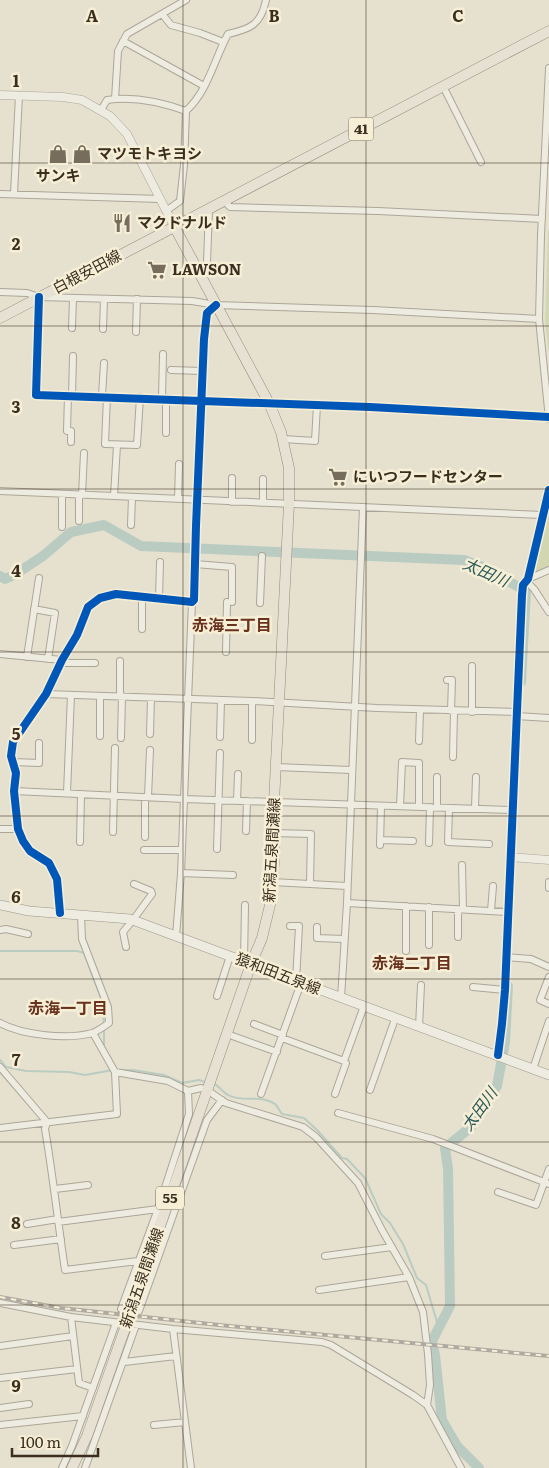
<svg xmlns="http://www.w3.org/2000/svg" width="549" height="1468" viewBox="0 0 549 1468" font-family="Literata,'Noto Sans JP',serif">
	<style>
		.green { fill: #d3d7b1 }
		.lines { fill: none; stroke-linecap: round; stroke-linejoin: round }
		.stream { stroke: #baccc2; stroke-width: 2 }
		.river { stroke: #baccc2; stroke-width: 10 }
		.minor-casing { stroke: #aba698; stroke-width: 8 }
		.tertiary-casing { stroke: #aba698; stroke-width: 9 }
		.secondary-casing { stroke: #9b9588; stroke-width: 10 }
		.primary-casing { stroke: #918b7f; stroke-width: 11 }
		.minor { stroke: #eeebe1; stroke-width: 6 }
		.tertiary { stroke: #eeebe1; stroke-width: 8 }
		.secondary { stroke: #eeebe1; stroke-width: 9 }
		.primary { stroke: #e6e1d2; stroke-width: 10 }
		.rail-casing { stroke: #aeaaa1; stroke-width: 4 }
		.rail { stroke: #f6efd6; stroke-width: 2; stroke-dasharray: 5.5; stroke-linecap: butt }
		.primary-bridge-casing { stroke: #918b7f; stroke-width: 11; stroke-linecap: butt }
		.primary-bridge { stroke: #e6e1d2; stroke-width: 10 }
		.cycleway-casing { stroke: #f6efd6; stroke-width: 11 }
		.cycleway { stroke: #0057b8; stroke-width: 8 }
		.grid { fill: none; stroke: #3b2e1f; stroke-width: 1; stroke-opacity: 0.55 }
		.labels { text-anchor: middle; stroke-width: 5; stroke-linejoin: round; paint-order: stroke }
		.shield { fill: #f6efd6; stroke: #736856; stroke-width: 1 }
		.shield-label { font-size: 14px; font-weight: bold; fill: #3b2e1f }
		.poi-label { font-size: 15px; font-weight: bold; fill: #3b2e1f; stroke: #f6efd6; text-anchor: start }
		.street-label { font-size: 15px; fill: #3b2e1f; stroke: #f6efd6 }
		.water-label { font-size: 16px; font-style: italic; fill: #2e5b5b; stroke: #f6efd6 }
		.neighbourhood-label { font-size: 16px; font-weight: bold; fill: #69321e; stroke: #f6efd6 }
		.grid-label { font-size: 16px; text-anchor: middle; font-weight: bold; fill: #3b2e1f; stroke: #f6efd6; stroke-width: 5; stroke-linejoin: round; paint-order: stroke }
	</style>
	<rect width="100%" height="100%" fill="#e6e1cf"/>
	<path class="green" d="M548,230H549V355L545,320Z
		M549,502V568L534,576L545,515Z"/>
	<g class="lines">
		<path class="stream" d="M0,951H77L84,953L102,1001L104,1024
			M104,1046V1029
			M0,1060L6,1067L26,1071L69,1072L85,1075L113,1070
			M118,1070H133L164,1075L182,1083L199,1080L205,1082
			M212,1083C219,1085 222,1092 228,1095C242,1103 262,1094 275,1104C277,1106 280,1111 282,1114L304,1118L318,1131L342,1158L347,1159L365,1178L381,1214L390,1223L403,1244L417,1278L426,1285L437,1322L432,1341"/>
		<path class="river" d="M0,576L5,579L14,575L43,556L71,532L104,525L141,546L464,560L485,568L526,591L521,682
			M479,1468L457,1446L442,1420L435,1355L432,1341L450,1306L448,1169L445,1148L471,1127L497,1086L505,1042L508,986"/>
		<g class="minor-casing">
			<path id="minor" d="M162,14L171,25L200,33L223,42
				M123,41L204,86
				M549,68L541,235L539,319L549,419
				M443,86L481,162
				M115,99L118,51L127,34L186,0
				M101,110L107,100C133,96 161,102 186,111
				M0,194L160,199
				M14,194L19,95
				M223,200L230,207L378,211L542,219
				M166,211L180,201L184,165L186,111C208,91 214,60 228,34C250,29 261,25 266,0
				M197,271L207,263L209,208
				M0,292L27,293L39,297L192,301L216,305L373,310L539,319
				M39,297L36,395L370,407L549,417
				M72,328L73,298
				M103,329L104,299
				M136,332L137,299
				M171,370L202,371
				M68,395L67,431H71V442
				M72,396L73,356
				M102,396L104,363
				M107,396L105,444L137,445L140,397
				M162,398L163,354
				M166,433V398
				M283,439L315,441L317,405
				M0,491L542,515
				M82,495L84,453
				M114,496L117,445
				M178,499L179,464
				M232,502V478
				M263,503V479
				M79,521V495
				M131,525L132,497
				M62,527V494
				M195,564L232,567V602
				M528,579L549,570
				M526,581L534,589L549,612
				M159,598L160,562
				M260,603L262,556
				M34,609L55,613L48,659
				M142,629V597
				M226,652L227,602
				M0,654L62,660
				M27,657L39,578
				M60,663H95
				M472,666V712
				M447,680H452L451,711
				M46,694L252,701L377,708L517,712
				M120,696V661
				M516,716L549,718
				M150,734L151,698
				M100,736V696
				M220,737L221,700
				M121,738L122,696
				M252,740V701
				M419,741L420,710
				M453,757L454,711
				M13,762L39,763V743
				M276,767L351,770
				M14,791L184,799L512,810
				M67,793L71,695
				M148,797L150,750
				M237,801L238,774
				M400,806L402,762L419,763V807
				M437,807V777
				M449,808L448,842L489,844
				M475,808L476,777
				M0,829H18
				M246,831L247,801
				M113,832L115,748
				M274,833L311,834L310,884
				M145,837V797
				M380,840L413,841
				M80,842L81,794
				M429,843L430,807
				M380,845L381,806
				M217,849L220,753
				M144,850H182
				M462,865L463,909
				M181,873L233,875
				M272,882L347,886
				M549,888V882
				M347,903L507,912
				M406,906V951
				M491,911L493,886
				M60,913L57,879L49,863L30,851L23,841L18,829L14,791L16,773L11,756L13,742L46,694L62,660L77,635L88,607L100,598L116,594L192,602L194,600L196,526L204,339L207,313L216,305
				M290,926H299L296,981
				M317,927V938L344,939
				M0,930L6,929L28,934
				M176,936L181,873L192,602
				M458,937V909
				M429,945V907
				M126,947L123,932L133,920L152,894L151,891L134,884
				M505,957L531,959L549,967
				M244,961L245,905
				M549,977L540,1000L549,1004
				M473,987L505,990
				M217,996L230,956
				M341,998L347,903L363,507
				M0,1023C22,1035 67,1040 92,1033C98,1031 103,1027 109,1023L108,1007L82,939L81,915
				M254,1024L283,1035
				M419,1027L421,985
				M227,1034L277,1052
				M282,1038L344,1061L364,1006
				M498,1055L502,1024L505,990L522,595L523,585L528,579L549,490
				M0,1067L47,1122
				M533,1069L549,1021
				M115,1072L168,1081L188,1091L201,1088L207,1090L226,1103L303,1127L316,1137L358,1183L382,1230L409,1277L423,1312L428,1354L430,1385L427,1405
				M370,1090L395,1019
				M188,1091L189,1114L158,1209L121,1309L139,1311L207,1120L222,1100
				M261,1094L301,983
				M335,1094L346,1063L344,1061
				M338,1113L433,1139L549,1184
				M47,1122L45,1129C53,1176 58,1223 65,1270L138,1261
				M0,1128L117,1114L115,1072L93,1033
				M55,1189L88,1185
				M498,1192L536,1205L549,1169
				M58,1222L158,1209
				M27,1224L58,1219
				M14,1245L61,1239
				M325,1256L392,1247
				M319,1290L409,1277
				M0,1303L71,1317L173,1329L322,1342L331,1345L413,1395L427,1405L461,1468
				M71,1317L79,1383L93,1388
				M173,1329L191,1468
				M0,1346L73,1336
				M124,1362L176,1356
				M0,1378L77,1369
				M0,1408L29,1404
				M0,1425L83,1416
				M154,1425L185,1422
				M62,1468L72,1446L116,1323
				M85,1468L136,1325"/>
		</g>
		<g class="tertiary-casing">
			<path id="tertiary" d="M0,95L63,97L82,100L110,116L127,134L174,226
				M510,857L549,860"/>
		</g>
		<g class="secondary-casing">
			<path id="secondary" d="M0,905L29,911L130,919L549,1075"/>
		</g>
		<g class="primary-casing">
			<path id="primary" d="M0,318L549,31
				M132,1307L251,964L262,938L270,905L274,863V802L289,504V468L281,432L269,403L174,226
				M72,1468L87,1436L124,1331"/>
		</g>
		<use href="#minor" class="minor"/>
		<use href="#tertiary" class="tertiary"/>
		<use href="#secondary" class="secondary"/>
		<use href="#primary" class="primary"/>
		<g class="rail-casing">
			<path id="rail" d="M0,1297L61,1308L219,1325L549,1356"/>
		</g>
		<use href="#rail" class="rail"/>
		<g class="primary-bridge-casing">
			<path id="primary-bridge" d="M124,1331L132,1307"/>
		</g>
		<use href="#primary-bridge" class="primary-bridge"/>
		<g class="cycleway-casing">
			<path id="cycleway" d="M39,297L36,395L370,407L549,417
				M60,913L57,879L49,863L30,851L23,841L18,829L14,791L16,773L11,756L13,742L46,694L62,660L77,635L88,607L100,598L116,594L192,602L194,600L196,526L204,339L207,313L216,305
				M498,1055L502,1024L505,990L522,595L523,585L528,579L549,490"/>
		</g>
		<use href="#cycleway" class="cycleway"/>
	</g>
	<path class="grid" d="M183,0V1468M366,0V1468M0,163H549M0,326H549M0,489H549M0,652H549M0,816H549M0,979H549M0,1142H549M0,1305H549"/>
	<defs>
		<g id="shop-bare" transform="scale(1.5)"><path d="M-5-2.5h2.3a2.7 3.5 0 0 1 5.4 0H5L5.5 6h-11ZM-1.5-2.5h3a1.5 2.3 0 0 0-3 0Z" fill="#776d5d" stroke="#f6efd6" stroke-width="2.5" paint-order="stroke"/></g>
		<g id="restaurant-bare" transform="scale(1.5)"><path d="M-5-6h1v4h1v-4h1v4h1v-4h1v5L-1.5 .5V6h-2V.5L-5-1ZM5-6V6H3V1.5H1.5Q1.5-4 5-6Z" fill="#776d5d" stroke="#f6efd6" stroke-width="2.5" paint-order="stroke"/></g>
		<g id="supermarket-bare" transform="scale(1.5)"><path d="M-6-5.5h2.5l.6 2H6L4.5 2H-2.5L-4.4-4H-6ZM-1.5 3.2a1.3 1.3 0 1 0 .1 0ZM3 3.2a1.3 1.3 0 1 0 .1 0Z" fill="#776d5d" stroke="#f6efd6" stroke-width="2.5" paint-order="stroke"/></g>
	</defs>
	<g fill-rule="evenodd">
		<use href="#shop-bare" x="58" y="154"/>
		<use href="#shop-bare" x="82" y="154"/>
		<use href="#restaurant-bare" x="122" y="223"/>
		<use href="#supermarket-bare" x="157" y="270"/>
		<use href="#supermarket-bare" x="338" y="477"/>
	</g>
	<g class="labels">
		<g class="shield">
			<rect x="348.5" y="117.5" width="25" height="23" rx="4"/>
			<rect x="156" y="1186.5" width="28" height="23" rx="4"/>
		</g>
		<g class="shield-label">
			<text x="361" y="134">41</text>
			<text x="170" y="1203">55</text>
		</g>
		<g class="poi-label">
			<text x="97" y="159">マツモトキヨシ</text>
			<text x="58" y="181" text-anchor="middle">サンキ</text>
			<text x="137" y="228">マクドナルド</text>
			<text x="172" y="275">LAWSON</text>
			<text x="353" y="482">にいつフードセンター</text>
		</g>
		<g class="street-label">
			<text transform="translate(87 272) rotate(-28)" y="5">白根安田線</text>
			<text transform="translate(272 850) rotate(-87)" y="5">新潟五泉間瀬線</text>
			<text transform="translate(278 974) rotate(21)" y="5">猿和田五泉線</text>
			<text transform="translate(142 1278) rotate(-71)" y="5">新潟五泉間瀬線</text>
		</g>
		<g class="water-label">
			<text transform="translate(486 572) rotate(24)" y="6">太田川</text>
			<text transform="translate(479 1109) rotate(-54)" y="6">太田川</text>
		</g>
		<g class="neighbourhood-label">
			<text x="232" y="631">赤海三丁目</text>
			<text x="412" y="969">赤海二丁目</text>
			<text x="68" y="1014">赤海一丁目</text>
		</g>
	</g>
	<g class="grid-label">
		<text x="92" y="22">A</text>
		<text x="274" y="22">B</text>
		<text x="458" y="22">C</text>
		<text x="16" y="87">1</text>
		<text x="16" y="250">2</text>
		<text x="16" y="413">3</text>
		<text x="16" y="577">4</text>
		<text x="16" y="740">5</text>
		<text x="16" y="903">6</text>
		<text x="16" y="1066">7</text>
		<text x="16" y="1229">8</text>
		<text x="16" y="1392">9</text>
	</g>
	<path d="M12 1448v8h86v-8" fill="none" stroke="#3b2e1f" stroke-width="2.5"/>
	<text x="20" y="1448" font-size="15" fill="#3b2e1f" stroke="#f6efd6" stroke-width="4" paint-order="stroke">100 m</text>
</svg>
